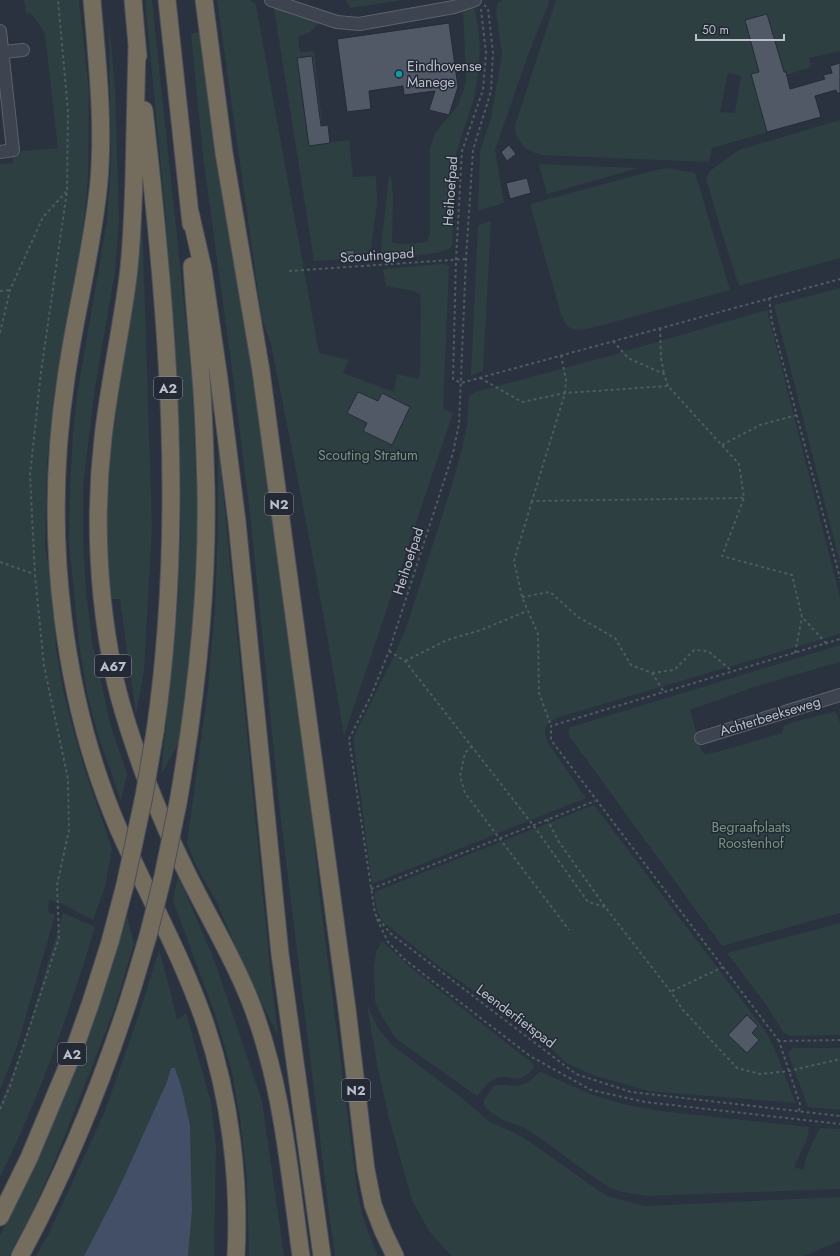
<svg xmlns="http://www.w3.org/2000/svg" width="840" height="1256" viewBox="0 0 840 1256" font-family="Jost,sans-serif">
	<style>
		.green { fill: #2d3f41; fill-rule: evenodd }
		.water { fill: #424f66 }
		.building { fill: #515967; stroke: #252b37 }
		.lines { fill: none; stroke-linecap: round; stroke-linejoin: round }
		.minor-casing { stroke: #5c626d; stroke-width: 14 }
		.highway-casing { stroke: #494f5a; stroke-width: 19 }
		.path { stroke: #4c5c5f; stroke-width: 2; stroke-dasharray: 3 3; stroke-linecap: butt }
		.minor { stroke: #3e444f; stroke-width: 12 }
		.highway { stroke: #746c5c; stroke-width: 17 }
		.highway-bridge-casing { stroke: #494f5a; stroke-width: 19; stroke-linecap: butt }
		.highway-bridge { stroke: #746c5c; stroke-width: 17 }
		.culture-dot { fill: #0f9aa8; stroke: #232935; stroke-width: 1.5 }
		.labels { text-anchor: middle; stroke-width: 3; stroke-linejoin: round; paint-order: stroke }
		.shield { fill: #232935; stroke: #8d939d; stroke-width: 1 }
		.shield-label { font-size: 13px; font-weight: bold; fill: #bbc0ca }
		.poi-label { font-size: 14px; fill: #bbc0ca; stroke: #232935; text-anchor: start }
		.street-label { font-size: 14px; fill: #bbc0ca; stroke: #232935 }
		.park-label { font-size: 14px; fill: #75977e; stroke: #232935 }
	</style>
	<rect width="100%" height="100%" fill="#2a323f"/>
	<path class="green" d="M24,0H79L89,90L88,178L83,229L52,417L47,464L45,548L53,587L56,650L65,699L83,764L112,849L105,887L93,920L60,903L49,900L48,912L55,915L18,1044L0,1090V164L13,163L12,152L58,148L45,34L32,14L26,13Z
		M145,0H152L192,380L198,527L194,609L188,685L182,738L161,774L178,602L181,529L176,380L166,219Z
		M217,0H250L256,5L319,353L349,360L343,373L394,392L397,374L417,379L419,378L420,371L421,308L420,294L414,291L386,286L383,269L443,264L449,266L443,409L453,413L344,736C323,605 297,474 271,344L262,319Z
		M346,0H404L350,8Z
		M503,0H550L528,55L495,150L504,203L478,211L480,151L491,118L502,54L496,12L498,3Z
		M556,0H840V51L809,58L811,67L765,82L781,128L712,148L709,162L541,155C524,150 520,144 514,128ZM728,73L741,76L735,113L720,112Z
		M474,6L478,25L480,49L478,75L474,98L456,154L452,246C440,257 399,256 382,257L381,249L389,175L391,176L393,196L392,242C402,246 418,244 428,241L430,231V148L435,133L457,107L464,89L466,79L463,7Z
		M274,8L319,23L310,32L298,37L300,52L314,51L324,141L334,142L349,140L353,177L376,176L377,203L371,248L367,258L314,261Z
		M109,18L115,90L119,219L115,272L95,387L83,486V541L86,591L92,641L111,727L127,774L121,801L98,735L87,693L79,644L69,543L70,487L73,432L78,389L107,221L111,164Z
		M201,32L254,373L289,649L310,800L321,907L357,1189C361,1213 368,1234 378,1256H335L330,1221L279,803L251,522L233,377L203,156L191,33Z
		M840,120V258L739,286L720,227L706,178L711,170L739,150Z
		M539,164L638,168L547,194Z
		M668,168L695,173L730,290L588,329C570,331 568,330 561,314L530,204L656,170Z
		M142,216L152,526L144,671L136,715L120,599H112L105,541V493L111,439L136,280Z
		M491,221L483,371L471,375L478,225Z
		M840,288V563L774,305Z
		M767,310L840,597V634L566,715C550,720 540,725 548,743L586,798L372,884L353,738L396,652L406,628L452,485L462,449L467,425L469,396L475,392L609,356Z
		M218,440L272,987L278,1035L250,981L218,905L197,867L187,843L208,689L215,607L218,526Z
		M840,645V665L839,662L754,687L690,710L701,749L705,754L717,752L782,733L784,726L794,722L833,712L836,713L840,723V913L722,946L570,737L568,730L571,727Z
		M594,805L766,1032C779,1054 785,1080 796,1103L648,1091L593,1075L566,1063L555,1052L505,1013L440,967L384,923L377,911L374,892Z
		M178,875L215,962L262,1101L284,1256H249L247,1180L240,1117L232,1072L216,1017L173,901Z
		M63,913L95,927C69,1013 40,1097 0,1177V1105L23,1046Z
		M127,916L134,944L115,1007L93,1064L51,1170L28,1221L9,1256H0V1235L13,1210L58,1111Z
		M840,923V1035L789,1036L783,1032L767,1006L727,953Z
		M382,941L410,967L528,1060L534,1065L533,1069C516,1088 511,1072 495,1079C487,1082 483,1090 477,1096L399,1041L394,1036L380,1013L375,1001L374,967L376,952Z
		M159,950L170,990L177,1020L186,1013L211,1103L216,1146L214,1256H188L192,1211L190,1125L182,1089L175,1068H171L166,1084L117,1192L84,1256H36L50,1231L105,1111L139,1014Z
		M367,1005L378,1028L392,1045L463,1099L490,1122L513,1132L524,1138L601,1192L611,1197L645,1206L840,1197V1241L804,1256H451L429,1231L412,1200L389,1118L377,1064Z
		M793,1048H840V1110L808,1107L788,1053Z
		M539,1072H541L593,1095L623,1104L660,1111L809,1127L807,1139L794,1168L804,1169C805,1156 814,1140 820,1128L840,1129V1189L648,1196L622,1192L610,1188C581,1170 555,1147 526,1129C514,1123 486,1117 483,1101C486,1097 490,1089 495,1086C501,1083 508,1086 514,1086C524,1086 533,1079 539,1072Z"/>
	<path class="water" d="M171,1068H175L182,1089L190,1125L192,1211L188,1256H84L117,1192L166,1084Z"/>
	<path class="building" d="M767,14L784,72H786L790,89L825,79L823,75L832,73L830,66L840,63V93H837L836,90L815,96L821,117L767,132L751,74L759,72L745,20Z
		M449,23L458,87L449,115L429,110L435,91L404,95L403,86L369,91L371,109L347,112L337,39Z
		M312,56L321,126L328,125L330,143L309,146L297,58Z
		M509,145L516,154L507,161L501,152Z
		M527,178L531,193L510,199L506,183Z
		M354,250L355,259L344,260V251Z
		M358,392L378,401L382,393L410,407L392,445L363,431L367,423L347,413Z
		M747,1015L758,1026L752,1033L759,1040L747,1053L728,1035Z"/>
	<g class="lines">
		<g class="minor-casing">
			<path id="minor" d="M271,0L337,22L359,24L454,7L475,0
				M0,31L13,150L0,152
				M3,52L23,50
				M701,738L840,695"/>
		</g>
		<g class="highway-casing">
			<path id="highway" d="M92,0C97,60 104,121 99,181C93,248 75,313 66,379C54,458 53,539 63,618C72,691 90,763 119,830C148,896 183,958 206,1026C230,1098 240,1180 236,1256
				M133,0L138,56
				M167,0L191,224
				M204,0L224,153L261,371L347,1009L366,1170L373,1205L383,1231L395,1256
				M137,45C136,89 135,133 134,177C133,210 132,244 128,277C121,331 109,384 103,438C94,517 98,597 114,675C121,708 132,740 143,771C156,805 169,837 185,869C206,913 231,953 249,998C282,1080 289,1170 301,1256
				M144,110C168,318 185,524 155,732
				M190,212L203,269L219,379L237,522L280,954L322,1256
				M178,803C196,699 208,596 206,490C205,453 204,415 201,378C198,340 194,303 192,266
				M0,1217L29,1158L73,1053L91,1002L110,942L125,885
				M20,1256C62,1179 96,1097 124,1014C133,988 140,962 148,936"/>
		</g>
		<path class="path" d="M484,5L488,8L493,53L491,91L473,150L466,259L459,424L453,453L389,651L371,696L349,739L375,914L390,933L576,1074L631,1092L840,1116
			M481,9L486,53L483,90L462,151L456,259L453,379L461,383L840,279
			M289,271L465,259
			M0,291L10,290
			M769,298L772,322L840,578
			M660,328L661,358L664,374
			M0,333L10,290L43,217L66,192
			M613,341L628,358L664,374L668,386
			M561,355L566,380L565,393L532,501L744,498
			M480,378L522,402L565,393L668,386L739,464L744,498L722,556L792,575L802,617L826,643
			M722,445L760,425L797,415
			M532,501L514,561L522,597L538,634L539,693L551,726
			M0,562L34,574
			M522,597L550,592L578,617L615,638L631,665L652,673L664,692
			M389,651L405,661L533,825L588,902L605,907
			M795,653L802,617
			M405,661L447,640L481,630L527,611
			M652,673L674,670L694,650L708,651L732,671
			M472,746L465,753L460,776L465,793L569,930
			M547,819L559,842L606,908L671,992L683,1010L737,1068L760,1074L789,1071L840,1059
			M371,889L595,801
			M377,919L388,942L404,959L530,1056L591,1090L645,1102L840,1124
			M672,991L723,967
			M779,1041L551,740V726L840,639
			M0,1109L10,1086L59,938L57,885L69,830L68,779L44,666L35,575L30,475L41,372L67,191L68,112L58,0
			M799,1111L800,1104L779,1041L840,1040"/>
		<use href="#minor" class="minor"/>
		<use href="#highway" class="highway"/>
		<g class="highway-bridge-casing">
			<path id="highway-bridge" d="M125,885L144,796L155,732
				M148,936L163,876L178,803"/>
		</g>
		<use href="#highway-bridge" class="highway-bridge"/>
	</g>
	<circle class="culture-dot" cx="399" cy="74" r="4"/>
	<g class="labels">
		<g class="shield">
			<rect x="154" y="377" width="28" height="22" rx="3"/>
			<rect x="265" y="493" width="28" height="22" rx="3"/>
			<rect x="95" y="655" width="36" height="22" rx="3"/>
			<rect x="58" y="1043" width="28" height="22" rx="3"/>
			<rect x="342" y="1079" width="28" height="22" rx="3"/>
		</g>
		<g class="shield-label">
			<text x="168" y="393">A2</text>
			<text x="279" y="509">N2</text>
			<text x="113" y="671">A67</text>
			<text x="72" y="1059">A2</text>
			<text x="356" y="1095">N2</text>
		</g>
		<g class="poi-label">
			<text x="407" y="71">Eindhovense<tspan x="407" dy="16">Manege</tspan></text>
		</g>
		<g class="street-label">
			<text transform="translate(450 191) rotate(-86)" y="5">Heihoefpad</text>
			<text transform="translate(377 255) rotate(-4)" y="5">Scoutingpad</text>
			<text transform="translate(408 561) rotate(-72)" y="5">Heihoefpad</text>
			<text transform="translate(770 716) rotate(-17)" y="5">Achterbeekseweg</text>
			<text transform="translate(516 1016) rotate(37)" y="5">Leenderfietspad</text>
		</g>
		<g class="park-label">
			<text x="368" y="460">Scouting Stratum</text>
			<text x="751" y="832">Begraafplaats<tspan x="751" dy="16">Roostenhof</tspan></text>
		</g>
	</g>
	<path d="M696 34v6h88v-6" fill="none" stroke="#bbc0ca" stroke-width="2"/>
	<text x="702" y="34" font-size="12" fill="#bbc0ca" stroke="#232935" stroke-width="3" paint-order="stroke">50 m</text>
</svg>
